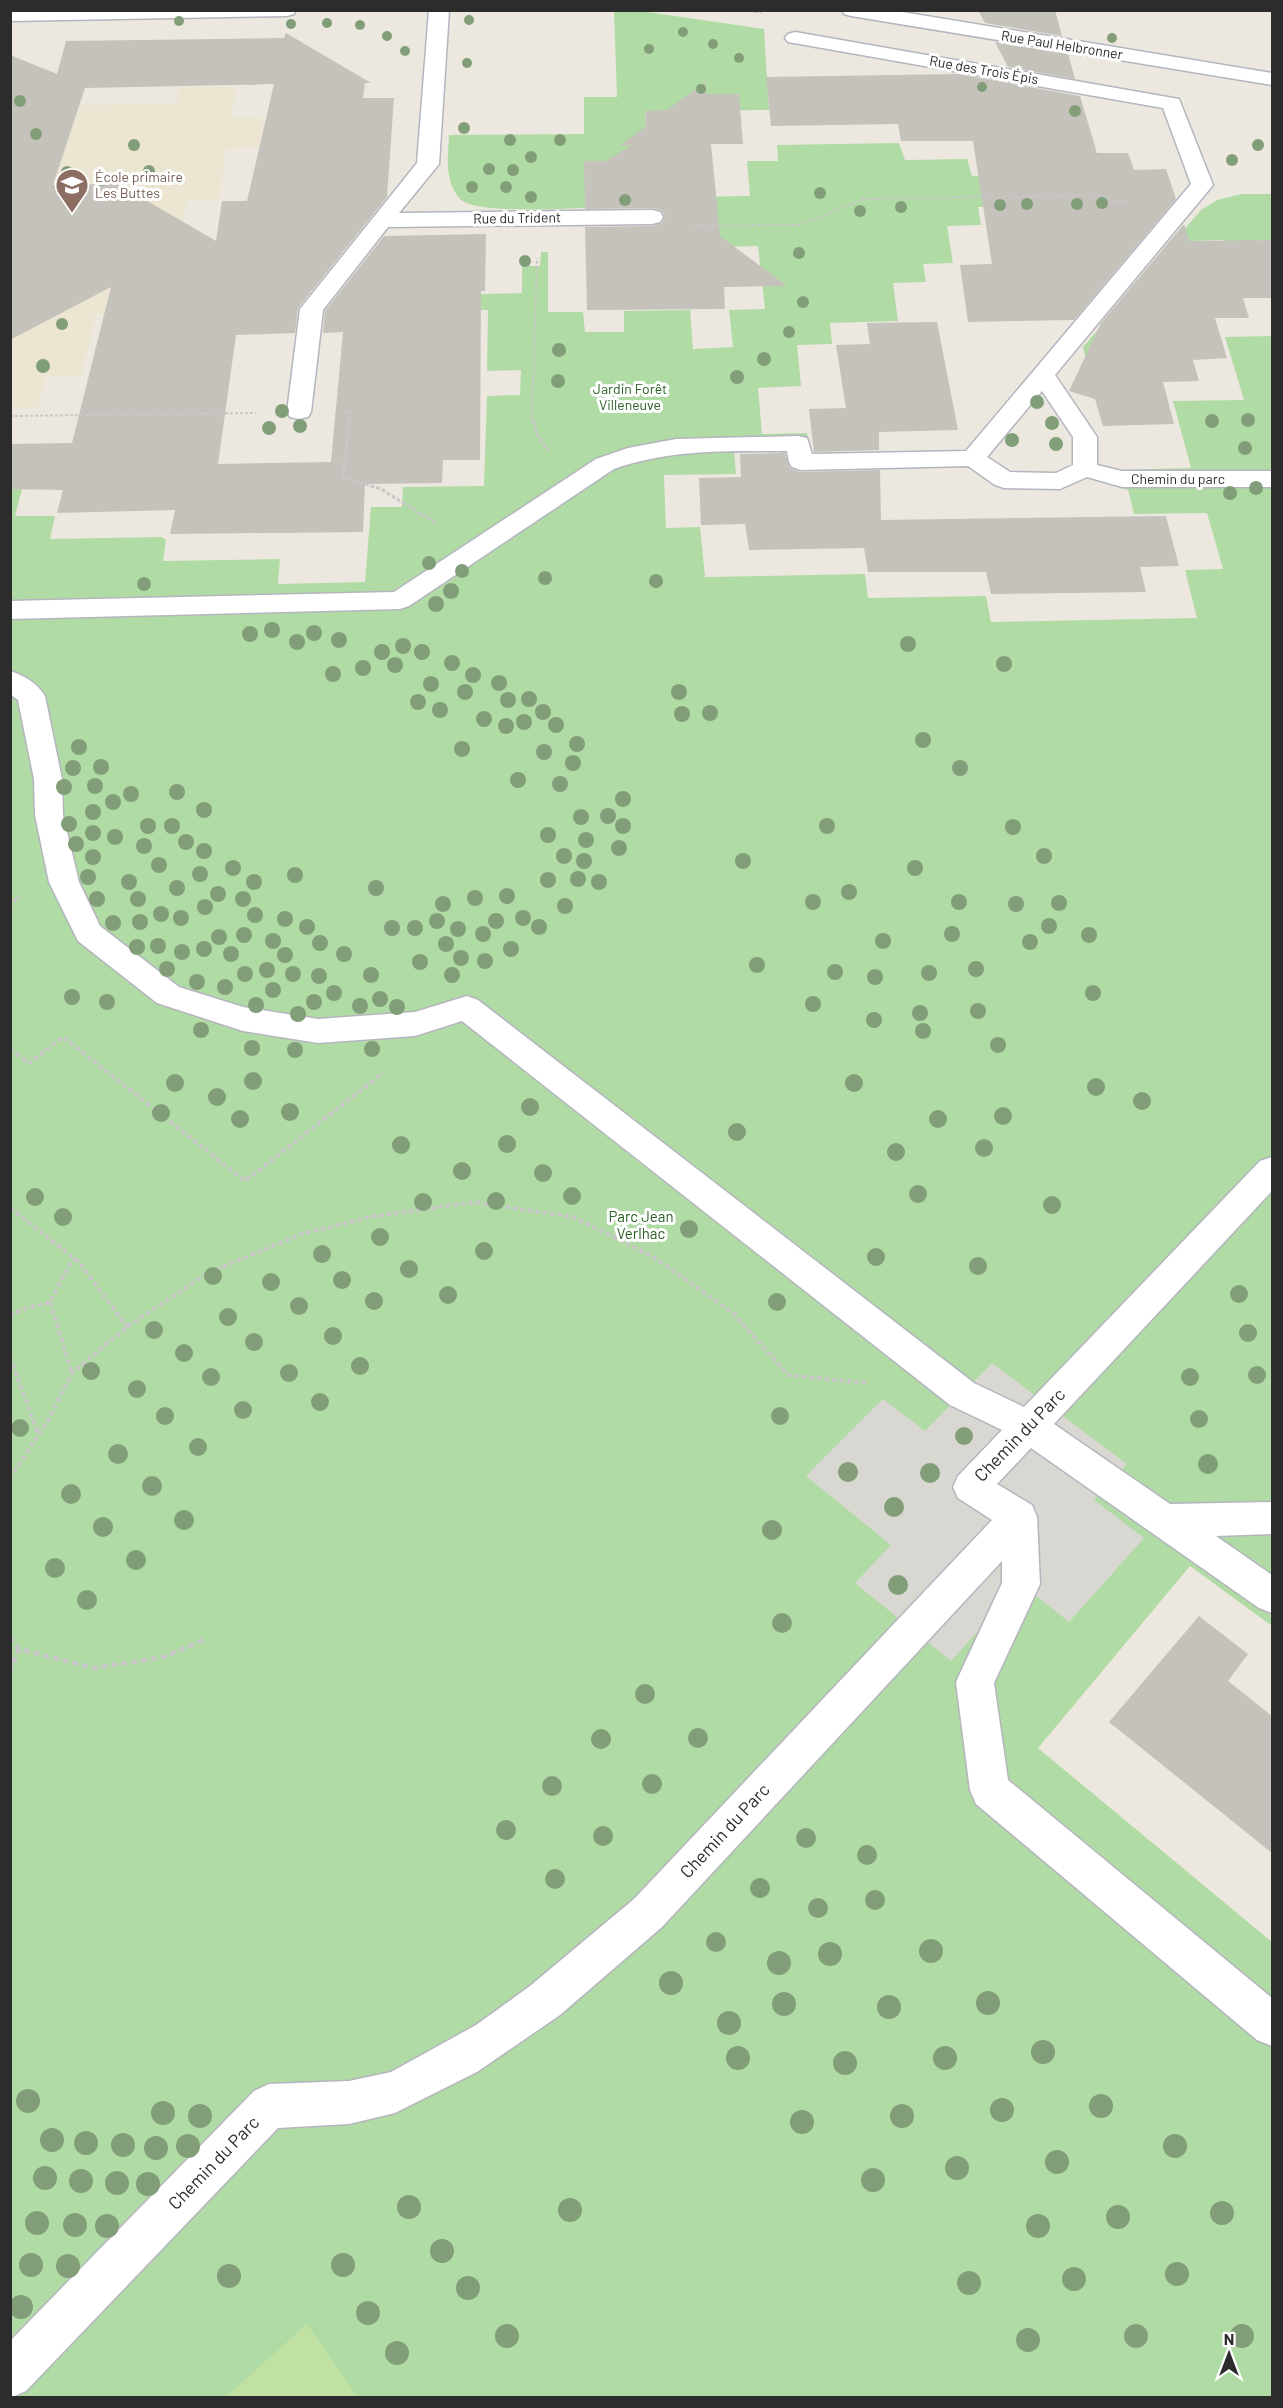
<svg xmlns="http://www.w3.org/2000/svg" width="1283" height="2408" viewBox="0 0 1283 2408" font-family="Barlow,sans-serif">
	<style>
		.education { fill: #ebe5d2 }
		.green { fill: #b1dba4 }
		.pitch { fill: #c0e1a1 }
		.plaza { fill: #d9d7d2 }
		.building { fill: #c5c2bb; fill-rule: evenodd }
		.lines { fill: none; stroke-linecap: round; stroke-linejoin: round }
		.minor-casing { stroke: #b4b5be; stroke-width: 3 }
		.path-far3 { stroke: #c8c8c8; stroke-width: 2; stroke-dasharray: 3 2; stroke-linecap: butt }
		.path-far2 { stroke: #c8c8c8; stroke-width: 3; stroke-dasharray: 4 2; stroke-linecap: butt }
		.path-far1 { stroke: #c8c8c8; stroke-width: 4; stroke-dasharray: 4.5 3; stroke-linecap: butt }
		.path { stroke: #c8c8c8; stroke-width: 4.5; stroke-dasharray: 6 4; stroke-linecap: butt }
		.minor { fill: #fff; fill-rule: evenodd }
		.tree { fill: #829e79 }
		.labels { text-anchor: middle; stroke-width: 6; stroke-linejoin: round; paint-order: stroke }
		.far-street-label { font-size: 14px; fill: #2c2c2c; stroke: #fff }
		.far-education-label { font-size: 14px; fill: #785e54; stroke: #fff; text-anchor: start }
		.far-park-label { font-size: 14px; fill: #2b6124; stroke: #fff }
		.park-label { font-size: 15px; fill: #2b6124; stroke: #fff }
		.near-street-label { font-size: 18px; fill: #2c2c2c; stroke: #fff }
	</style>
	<rect width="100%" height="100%" fill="#ece8e0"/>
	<path class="education" d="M180,87H236L231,118H263L260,148L226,149L219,200H187L176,256L133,314H96L81,376L45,377L38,408H11L10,123L75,122L81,105L177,103Z"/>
	<path class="green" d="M614,11H641L764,29L769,110L645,111L648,161L584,162L585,179L619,206C589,207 475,217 459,198C444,179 448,157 449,135L584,134V97H617Z
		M899,143L905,160L967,159L972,176L1002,175L1116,204L978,207L981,225L947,226L953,263L923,264L926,282L893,283L898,321L830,323L832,344L797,345L801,386L758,388L762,434L807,433L810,453H782L781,450L734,451L736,474L664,475L666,528L700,527L705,577L865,574L868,598L986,596L991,622L1197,618L1185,570L1223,569L1207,513L1134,514L1128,490L1121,488L1117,470L1191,468L1173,401L1244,400L1225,337L1272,336V1626L1190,1566L1038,1748L1272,1942V2397H11L10,470H27L15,516H55L50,539L162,537L166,540L163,561L280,559L278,584L365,582L371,507H402L403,487L484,486L487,396L520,395L521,370L487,371L488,310H452V295L522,293V266H540L541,252H548V312H583L585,332H624V311L690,310L693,349L733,347L729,310L765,309L758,246L721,247L719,230L684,197L750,196L747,161H778L777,145Z
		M1242,194H1272V240H1257L1230,259L1224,240L1190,241L1086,360L1083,347L1201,210L1217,200Z"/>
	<path class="pitch" d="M307,2324L357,2397H226Z"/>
	<path class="plaza" d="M992,1363L1127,1464L1094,1500L1144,1538L1069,1622L1021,1584L951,1661L855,1583L891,1545L806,1476L883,1399L925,1431Z"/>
	<path class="building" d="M978,10H1055L1062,36L985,23Z
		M286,33L371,83H365L363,98H394L387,197L298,308L295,333L236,335L218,464L331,462L343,332L323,333L325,311L384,236L486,234L485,291H481L480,460H443L442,483L365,484L363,532L170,534L175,510L57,513L63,490L10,489V444L72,443L111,287L10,340V55L57,74L66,41L284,38ZM274,84L247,201H222L216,241L118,184L53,185L85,88Z
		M995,42L1068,54L1075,79L1008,67Z
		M958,74L1080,96L1097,153H1128L1134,170L1166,169L1176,199L1074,320L968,322L960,265L992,264L973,141H901L898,124L771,126L766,77Z
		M705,82L706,94H739L743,144H711L720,236L787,286L724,287L725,309L587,310L585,227L653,226L662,223L665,216L661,210L652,208L585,209L584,161H606L632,145L619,146L646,126L645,111L667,110Z
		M1184,224L1189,241L1272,240V298H1243L1249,318H1215L1227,358L1193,360L1199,381L1163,382L1174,424L1103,426L1095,399L1069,391L1101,323Z
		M937,322L958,430L879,432V450L814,452L809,409L846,408L836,345L870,344L867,323Z
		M785,453L790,468L800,472L880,470L881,520L1166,516L1179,566L1140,567L1146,592L991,594L986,572H868L864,548L749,550L745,524L701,525L699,478L741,477L740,454Z
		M1199,1616L1248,1654L1228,1681L1272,1716V1853L1109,1722Z"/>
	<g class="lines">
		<g class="minor-casing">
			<path id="minor" d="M10,10H296L294,14L287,16L10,21Z
				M429,10H449L439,164L399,213L652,210L660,212L663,217L660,222L652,224L388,227L323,310L311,412L308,417L299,419L290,417L287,412L300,309L417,163Z
				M842,10H890L1272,73V85L851,16L844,14Z
				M795,32L1179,99L1213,185L1055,375L1097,437V465L1122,471H1272V487H1122L1087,477L1060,489L1004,488L995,485L968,466L801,470L792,467L789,462L787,451C728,451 670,449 614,469L409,606L400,609L10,619V601L394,592L596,459L628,448L676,439L798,436L807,438L812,454L966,451L1191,184L1163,108L788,42L785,38L788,34ZM1042,391L1073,437V465L1056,473L1010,472L987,457Z
				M10,671C24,675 38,684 45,696L62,779L63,815L79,882L100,926L179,987L243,1007L318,1019L415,1012L467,996L478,1000L974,1383L1024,1407L1260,1161L1272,1157V1191L1054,1424L1170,1504L1272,1502V1534L1216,1536L1272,1575V1613L1259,1608L1031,1448L997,1484L1032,1505L1037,1517L1040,1584L994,1683L1008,1780L1272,1998V2046L1257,2040L976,1804L970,1790L956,1682L1002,1583V1561L662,1927L560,2015L477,2072L395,2113L349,2124L278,2128L26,2391L10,2398V2341L254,2091L269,2084L349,2081L391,2072L476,2025L530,1986L634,1899L992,1520L958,1498L953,1487L958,1476L1002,1430L950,1405L462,1021L415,1036L318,1043L243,1031L157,1003L78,941L49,882L35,815L34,779L18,700L10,694Z"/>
		</g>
		<path class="path-far3" d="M745,10L761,13
			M692,226L800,225L863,199L1098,195L1116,202H1130
			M344,412H350L349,423
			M10,416L256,413
			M534,423L532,418L537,258"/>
		<path class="path-far2" d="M349,422L343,477L381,489L437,524
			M533,422L539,438L548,450
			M10,907L19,896"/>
		<path class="path-far1" d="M10,1049L29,1063L63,1037L245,1181L383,1073
			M10,1208L79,1262L127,1327
			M50,1302L72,1373
			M10,1316L21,1310L50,1302L73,1258
			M10,1357L38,1434
			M10,1478L47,1422L72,1373L127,1327L206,1274L302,1234L370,1217L474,1202L573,1217L652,1256L733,1313L788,1375L866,1383"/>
		<path class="path" d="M10,1637L19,1649L94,1668L164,1657L206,1639
			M10,1672L19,1649"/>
		<use href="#minor" class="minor"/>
	</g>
	<g class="tree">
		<circle cx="469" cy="20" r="5"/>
		<circle cx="179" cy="21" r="5"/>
		<circle cx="327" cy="23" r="5"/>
		<circle cx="291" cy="24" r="5"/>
		<circle cx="360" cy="25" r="5"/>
		<circle cx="683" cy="32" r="5"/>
		<circle cx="387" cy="36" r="5"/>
		<circle cx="1112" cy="38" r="5"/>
		<circle cx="713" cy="44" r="5"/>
		<circle cx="649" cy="49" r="5"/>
		<circle cx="405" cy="51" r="5"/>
		<circle cx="739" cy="58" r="5"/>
		<circle cx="467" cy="63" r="5"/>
		<circle cx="982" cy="87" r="5"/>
		<circle cx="701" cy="89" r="5"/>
		<circle cx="20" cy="101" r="6"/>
		<circle cx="1075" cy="111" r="6"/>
		<circle cx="464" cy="128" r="6"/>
		<circle cx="36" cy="134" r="6"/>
		<circle cx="510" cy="140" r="6"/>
		<circle cx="560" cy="140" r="6"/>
		<circle cx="134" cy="145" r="6"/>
		<circle cx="1258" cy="145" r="6"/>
		<circle cx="531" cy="157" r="6"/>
		<circle cx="1232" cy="160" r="6"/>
		<circle cx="489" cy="169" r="6"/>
		<circle cx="513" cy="170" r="6"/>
		<circle cx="149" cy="171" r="6"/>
		<circle cx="67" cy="172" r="6"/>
		<circle cx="100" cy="180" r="6"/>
		<circle cx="472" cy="187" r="6"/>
		<circle cx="506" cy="187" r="6"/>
		<circle cx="820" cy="193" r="6"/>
		<circle cx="531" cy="197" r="6"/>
		<circle cx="625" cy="200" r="6"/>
		<circle cx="1102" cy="203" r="6"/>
		<circle cx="1027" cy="204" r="6"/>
		<circle cx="1077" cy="204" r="6"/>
		<circle cx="1000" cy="205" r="6"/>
		<circle cx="901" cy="207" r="6"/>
		<circle cx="860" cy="211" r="6"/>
		<circle cx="799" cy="253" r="6"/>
		<circle cx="525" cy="261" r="6"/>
		<circle cx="803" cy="302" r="6"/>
		<circle cx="62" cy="324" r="6"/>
		<circle cx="789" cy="332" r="6"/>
		<circle cx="559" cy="350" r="7"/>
		<circle cx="764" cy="359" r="7"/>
		<circle cx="43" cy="366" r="7"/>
		<circle cx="737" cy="377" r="7"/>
		<circle cx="558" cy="381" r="7"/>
		<circle cx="1037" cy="402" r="7"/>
		<circle cx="282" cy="411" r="7"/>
		<circle cx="1248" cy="420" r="7"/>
		<circle cx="1212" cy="421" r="7"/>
		<circle cx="1052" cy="423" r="7"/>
		<circle cx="300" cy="426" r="7"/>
		<circle cx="269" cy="428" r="7"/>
		<circle cx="1012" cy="440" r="7"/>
		<circle cx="1056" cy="444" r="7"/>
		<circle cx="1245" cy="448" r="7"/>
		<circle cx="1256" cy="488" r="7"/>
		<circle cx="1230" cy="493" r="7"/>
		<circle cx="429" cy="563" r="7"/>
		<circle cx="462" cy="571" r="7"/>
		<circle cx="545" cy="578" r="7"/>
		<circle cx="656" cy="581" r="7"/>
		<circle cx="144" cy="584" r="7"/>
		<circle cx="451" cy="591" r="8"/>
		<circle cx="436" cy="604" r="8"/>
		<circle cx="272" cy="630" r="8"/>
		<circle cx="314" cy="633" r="8"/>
		<circle cx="250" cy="634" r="8"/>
		<circle cx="339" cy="640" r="8"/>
		<circle cx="297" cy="642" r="8"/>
		<circle cx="908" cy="644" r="8"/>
		<circle cx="403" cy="646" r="8"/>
		<circle cx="382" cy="652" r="8"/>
		<circle cx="422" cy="652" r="8"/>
		<circle cx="452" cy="663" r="8"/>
		<circle cx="1004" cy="664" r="8"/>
		<circle cx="395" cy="665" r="8"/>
		<circle cx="363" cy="668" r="8"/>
		<circle cx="333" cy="674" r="8"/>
		<circle cx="473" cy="675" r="8"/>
		<circle cx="499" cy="683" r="8"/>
		<circle cx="431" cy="684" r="8"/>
		<circle cx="465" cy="692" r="8"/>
		<circle cx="679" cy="692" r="8"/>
		<circle cx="529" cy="699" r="8"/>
		<circle cx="508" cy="700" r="8"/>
		<circle cx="418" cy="702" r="8"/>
		<circle cx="440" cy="710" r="8"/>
		<circle cx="543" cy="712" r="8"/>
		<circle cx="710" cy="713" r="8"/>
		<circle cx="682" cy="714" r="8"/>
		<circle cx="484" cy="719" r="8"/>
		<circle cx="524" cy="722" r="8"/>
		<circle cx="556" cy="725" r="8"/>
		<circle cx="506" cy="726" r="8"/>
		<circle cx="923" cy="740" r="8"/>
		<circle cx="577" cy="744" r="8"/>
		<circle cx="79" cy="747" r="8"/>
		<circle cx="462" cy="749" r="8"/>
		<circle cx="544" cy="752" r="8"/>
		<circle cx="573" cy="763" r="8"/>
		<circle cx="101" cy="767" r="8"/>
		<circle cx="73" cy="768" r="8"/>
		<circle cx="960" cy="768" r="8"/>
		<circle cx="518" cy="780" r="8"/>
		<circle cx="560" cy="784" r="8"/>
		<circle cx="95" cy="786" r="8"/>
		<circle cx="64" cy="787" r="8"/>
		<circle cx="177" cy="792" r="8"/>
		<circle cx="131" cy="794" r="8"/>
		<circle cx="623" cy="799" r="8"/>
		<circle cx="113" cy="802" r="8"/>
		<circle cx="204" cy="810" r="8"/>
		<circle cx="93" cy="812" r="8"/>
		<circle cx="608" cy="816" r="8"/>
		<circle cx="581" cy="817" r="8"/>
		<circle cx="69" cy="824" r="8"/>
		<circle cx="148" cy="826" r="8"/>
		<circle cx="172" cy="826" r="8"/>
		<circle cx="623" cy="826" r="8"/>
		<circle cx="827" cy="826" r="8"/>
		<circle cx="1013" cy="827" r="8"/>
		<circle cx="93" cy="833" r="8"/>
		<circle cx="548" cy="835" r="8"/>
		<circle cx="115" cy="837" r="8"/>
		<circle cx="586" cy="840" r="8"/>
		<circle cx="186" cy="842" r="8"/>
		<circle cx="76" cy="844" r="8"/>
		<circle cx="144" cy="846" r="8"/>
		<circle cx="619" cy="848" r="8"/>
		<circle cx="204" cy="851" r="8"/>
		<circle cx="564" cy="856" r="8"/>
		<circle cx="1044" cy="856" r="8"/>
		<circle cx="93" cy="857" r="8"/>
		<circle cx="584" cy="861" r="8"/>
		<circle cx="743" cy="861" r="8"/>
		<circle cx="159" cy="865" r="8"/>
		<circle cx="233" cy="868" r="8"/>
		<circle cx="915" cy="868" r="8"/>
		<circle cx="200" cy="874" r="8"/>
		<circle cx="295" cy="875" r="8"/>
		<circle cx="88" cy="877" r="8"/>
		<circle cx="578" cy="879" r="8"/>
		<circle cx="548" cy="880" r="8"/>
		<circle cx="129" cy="882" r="8"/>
		<circle cx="254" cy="882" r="8"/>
		<circle cx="599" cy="882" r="8"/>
		<circle cx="177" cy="888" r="8"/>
		<circle cx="376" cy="888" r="8"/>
		<circle cx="849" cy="892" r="8"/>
		<circle cx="218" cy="894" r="8"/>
		<circle cx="507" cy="896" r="8"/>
		<circle cx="475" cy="898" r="8"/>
		<circle cx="97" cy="899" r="8"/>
		<circle cx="138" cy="899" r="8"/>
		<circle cx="243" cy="899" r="8"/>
		<circle cx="813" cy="902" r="8"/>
		<circle cx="959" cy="902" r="8"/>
		<circle cx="1059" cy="903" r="8"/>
		<circle cx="443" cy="904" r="8"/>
		<circle cx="1016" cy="904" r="8"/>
		<circle cx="565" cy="906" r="8"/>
		<circle cx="205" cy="907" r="8"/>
		<circle cx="161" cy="914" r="8"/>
		<circle cx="255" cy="915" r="8"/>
		<circle cx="181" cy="918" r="8"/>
		<circle cx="523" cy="918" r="8"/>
		<circle cx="285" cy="919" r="8"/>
		<circle cx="437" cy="921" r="8"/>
		<circle cx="496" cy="921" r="8"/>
		<circle cx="140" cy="922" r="8"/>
		<circle cx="113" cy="923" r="8"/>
		<circle cx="1049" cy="926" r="8"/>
		<circle cx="307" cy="927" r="8"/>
		<circle cx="539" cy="927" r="8"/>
		<circle cx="392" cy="928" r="8"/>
		<circle cx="415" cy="928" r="8"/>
		<circle cx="458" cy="929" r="8"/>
		<circle cx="483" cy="934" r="8"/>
		<circle cx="952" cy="934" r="8"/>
		<circle cx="244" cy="935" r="8"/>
		<circle cx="1089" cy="935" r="8"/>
		<circle cx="219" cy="937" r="8"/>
		<circle cx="273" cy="941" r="8"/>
		<circle cx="883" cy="941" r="8"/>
		<circle cx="1030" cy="942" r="8"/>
		<circle cx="320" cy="943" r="8"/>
		<circle cx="446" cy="944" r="8"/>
		<circle cx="158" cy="946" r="8"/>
		<circle cx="137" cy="947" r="8"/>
		<circle cx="204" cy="949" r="8"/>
		<circle cx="511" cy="949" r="8"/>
		<circle cx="182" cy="952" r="8"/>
		<circle cx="231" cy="954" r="8"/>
		<circle cx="344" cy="954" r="8"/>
		<circle cx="285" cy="955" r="8"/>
		<circle cx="461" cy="958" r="8"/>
		<circle cx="485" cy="961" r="8"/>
		<circle cx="420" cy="962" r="8"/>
		<circle cx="757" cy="965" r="8"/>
		<circle cx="167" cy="969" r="8"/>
		<circle cx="976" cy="969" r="8"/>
		<circle cx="267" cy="970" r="8"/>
		<circle cx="835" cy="972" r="8"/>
		<circle cx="929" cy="973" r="8"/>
		<circle cx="245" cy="974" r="8"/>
		<circle cx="293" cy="974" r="8"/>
		<circle cx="371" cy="975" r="8"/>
		<circle cx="452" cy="975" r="8"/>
		<circle cx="319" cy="976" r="8"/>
		<circle cx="875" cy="977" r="8"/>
		<circle cx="197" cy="982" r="8"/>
		<circle cx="225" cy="987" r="8"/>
		<circle cx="273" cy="990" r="8"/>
		<circle cx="334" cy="993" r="8"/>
		<circle cx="1093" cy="993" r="8"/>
		<circle cx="72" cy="997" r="8"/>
		<circle cx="380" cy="999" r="8"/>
		<circle cx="107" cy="1002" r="8"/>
		<circle cx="314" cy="1002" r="8"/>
		<circle cx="813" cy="1004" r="8"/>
		<circle cx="256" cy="1005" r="8"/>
		<circle cx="360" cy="1006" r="8"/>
		<circle cx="397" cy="1007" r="8"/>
		<circle cx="978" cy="1011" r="8"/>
		<circle cx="920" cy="1013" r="8"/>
		<circle cx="298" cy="1014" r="8"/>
		<circle cx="874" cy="1020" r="8"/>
		<circle cx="201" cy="1030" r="8"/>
		<circle cx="923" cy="1031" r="8"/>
		<circle cx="998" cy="1045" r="8"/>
		<circle cx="252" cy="1048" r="8"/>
		<circle cx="372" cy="1049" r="8"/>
		<circle cx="295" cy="1050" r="8"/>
		<circle cx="253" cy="1081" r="9"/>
		<circle cx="175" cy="1083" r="9"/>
		<circle cx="854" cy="1083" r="9"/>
		<circle cx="1096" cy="1087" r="9"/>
		<circle cx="217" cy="1097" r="9"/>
		<circle cx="1142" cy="1101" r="9"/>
		<circle cx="530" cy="1107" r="9"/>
		<circle cx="290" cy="1112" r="9"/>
		<circle cx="161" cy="1113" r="9"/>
		<circle cx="1003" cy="1116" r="9"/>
		<circle cx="240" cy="1119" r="9"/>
		<circle cx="938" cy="1119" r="9"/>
		<circle cx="737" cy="1132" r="9"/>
		<circle cx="507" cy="1144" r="9"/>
		<circle cx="401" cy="1145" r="9"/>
		<circle cx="984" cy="1148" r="9"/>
		<circle cx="896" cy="1152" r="9"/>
		<circle cx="462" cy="1171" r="9"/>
		<circle cx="543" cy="1173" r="9"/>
		<circle cx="918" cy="1194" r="9"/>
		<circle cx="572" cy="1196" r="9"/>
		<circle cx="35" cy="1197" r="9"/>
		<circle cx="496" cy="1201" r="9"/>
		<circle cx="423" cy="1202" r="9"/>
		<circle cx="1052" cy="1205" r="9"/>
		<circle cx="63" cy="1217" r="9"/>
		<circle cx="689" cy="1229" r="9"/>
		<circle cx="380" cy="1237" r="9"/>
		<circle cx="484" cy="1251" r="9"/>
		<circle cx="322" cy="1254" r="9"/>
		<circle cx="876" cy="1257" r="9"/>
		<circle cx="978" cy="1266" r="9"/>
		<circle cx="409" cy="1269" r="9"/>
		<circle cx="213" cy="1276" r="9"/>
		<circle cx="342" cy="1280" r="9"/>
		<circle cx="271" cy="1282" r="9"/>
		<circle cx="1239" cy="1294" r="9"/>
		<circle cx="448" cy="1295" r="9"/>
		<circle cx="374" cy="1301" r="9"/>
		<circle cx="777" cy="1302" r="9"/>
		<circle cx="299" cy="1306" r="9"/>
		<circle cx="228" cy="1317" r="9"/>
		<circle cx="154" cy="1330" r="9"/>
		<circle cx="1248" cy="1333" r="9"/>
		<circle cx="333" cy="1336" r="9"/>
		<circle cx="254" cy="1342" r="9"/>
		<circle cx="184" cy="1353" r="9"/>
		<circle cx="360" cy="1366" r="9"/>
		<circle cx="91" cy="1371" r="9"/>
		<circle cx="289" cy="1373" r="9"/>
		<circle cx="1257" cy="1375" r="9"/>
		<circle cx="211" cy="1377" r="9"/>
		<circle cx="1190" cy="1377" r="9"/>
		<circle cx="137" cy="1389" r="9"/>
		<circle cx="320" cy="1402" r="9"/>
		<circle cx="243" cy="1410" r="9"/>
		<circle cx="165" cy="1416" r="9"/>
		<circle cx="780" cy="1416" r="9"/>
		<circle cx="1199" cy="1419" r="9"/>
		<circle cx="20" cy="1428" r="9"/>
		<circle cx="964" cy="1436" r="9"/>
		<circle cx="198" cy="1447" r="9"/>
		<circle cx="118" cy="1454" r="10"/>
		<circle cx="1208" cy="1464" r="10"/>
		<circle cx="848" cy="1472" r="10"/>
		<circle cx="930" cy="1473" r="10"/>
		<circle cx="152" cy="1486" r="10"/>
		<circle cx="71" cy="1494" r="10"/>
		<circle cx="894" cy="1507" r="10"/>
		<circle cx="184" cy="1520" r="10"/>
		<circle cx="103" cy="1527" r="10"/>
		<circle cx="772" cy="1530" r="10"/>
		<circle cx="136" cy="1560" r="10"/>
		<circle cx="55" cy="1568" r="10"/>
		<circle cx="898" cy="1585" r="10"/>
		<circle cx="87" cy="1600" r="10"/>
		<circle cx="782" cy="1623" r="10"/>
		<circle cx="645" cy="1694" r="10"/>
		<circle cx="698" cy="1738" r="10"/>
		<circle cx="601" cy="1739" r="10"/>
		<circle cx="652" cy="1784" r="10"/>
		<circle cx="552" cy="1786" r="10"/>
		<circle cx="506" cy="1830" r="10"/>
		<circle cx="603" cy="1836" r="10"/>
		<circle cx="806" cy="1838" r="10"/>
		<circle cx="867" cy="1855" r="10"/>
		<circle cx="555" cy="1879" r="10"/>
		<circle cx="760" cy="1888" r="10"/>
		<circle cx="875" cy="1900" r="10"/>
		<circle cx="818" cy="1908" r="10"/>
		<circle cx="716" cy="1942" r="10"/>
		<circle cx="931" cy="1951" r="12"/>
		<circle cx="830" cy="1954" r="12"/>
		<circle cx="779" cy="1963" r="12"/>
		<circle cx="671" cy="1983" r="12"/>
		<circle cx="988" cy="2003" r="12"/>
		<circle cx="784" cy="2004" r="12"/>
		<circle cx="889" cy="2007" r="12"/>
		<circle cx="729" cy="2023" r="12"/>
		<circle cx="1043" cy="2052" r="12"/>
		<circle cx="738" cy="2058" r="12"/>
		<circle cx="945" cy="2058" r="12"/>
		<circle cx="845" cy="2063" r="12"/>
		<circle cx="28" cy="2101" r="12"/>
		<circle cx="1101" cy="2106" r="12"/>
		<circle cx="1002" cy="2110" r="12"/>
		<circle cx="163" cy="2113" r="12"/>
		<circle cx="200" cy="2116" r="12"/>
		<circle cx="902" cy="2116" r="12"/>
		<circle cx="802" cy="2122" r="12"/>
		<circle cx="52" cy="2140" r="12"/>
		<circle cx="86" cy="2143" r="12"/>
		<circle cx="123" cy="2145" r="12"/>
		<circle cx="188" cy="2146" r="12"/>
		<circle cx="1175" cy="2146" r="12"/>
		<circle cx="156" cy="2148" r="12"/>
		<circle cx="1057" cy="2162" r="12"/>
		<circle cx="957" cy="2168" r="12"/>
		<circle cx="45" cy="2178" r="12"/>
		<circle cx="873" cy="2180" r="12"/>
		<circle cx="81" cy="2181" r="12"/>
		<circle cx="117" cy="2183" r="12"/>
		<circle cx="148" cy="2184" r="12"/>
		<circle cx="409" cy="2207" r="12"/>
		<circle cx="570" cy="2210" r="12"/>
		<circle cx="1222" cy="2213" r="12"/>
		<circle cx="1118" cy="2217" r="12"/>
		<circle cx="37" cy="2223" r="12"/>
		<circle cx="75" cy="2225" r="12"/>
		<circle cx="107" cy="2226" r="12"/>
		<circle cx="1038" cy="2226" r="12"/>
		<circle cx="442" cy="2251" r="12"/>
		<circle cx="31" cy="2265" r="12"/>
		<circle cx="343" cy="2265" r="12"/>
		<circle cx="68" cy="2266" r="12"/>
		<circle cx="1177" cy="2274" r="12"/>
		<circle cx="229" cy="2276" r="12"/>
		<circle cx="1074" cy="2279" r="12"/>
		<circle cx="969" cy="2283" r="12"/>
		<circle cx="468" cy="2288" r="12"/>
		<circle cx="21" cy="2307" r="12"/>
		<circle cx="368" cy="2313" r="12"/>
		<circle cx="507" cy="2336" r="12"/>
		<circle cx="1136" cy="2336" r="12"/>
		<circle cx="1242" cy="2336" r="12"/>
		<circle cx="1028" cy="2340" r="12"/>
		<circle cx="397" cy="2353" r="12"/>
	</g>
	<defs>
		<g id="school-pin" transform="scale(1.725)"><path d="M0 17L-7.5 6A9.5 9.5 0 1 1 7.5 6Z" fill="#8d6e63" stroke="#fff"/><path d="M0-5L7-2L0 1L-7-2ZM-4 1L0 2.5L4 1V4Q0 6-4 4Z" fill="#fff"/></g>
	</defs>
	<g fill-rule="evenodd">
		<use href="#school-pin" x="72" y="185"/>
	</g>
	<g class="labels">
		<g class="far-street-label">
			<text transform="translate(1062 45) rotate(9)" y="5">Rue Paul Helbronner</text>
			<text transform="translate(984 70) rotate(10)" y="5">Rue des Trois Épis</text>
			<text transform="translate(517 218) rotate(-1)" y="5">Rue du Trident</text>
			<text x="1178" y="484">Chemin du parc</text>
		</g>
		<g class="far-education-label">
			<text x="95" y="182">École primaire<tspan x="95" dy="16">Les Buttes</tspan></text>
		</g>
		<g class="far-park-label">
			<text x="630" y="394">Jardin Forêt<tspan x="630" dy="16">Villeneuve</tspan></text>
		</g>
		<g class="park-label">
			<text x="641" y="1222">Parc Jean<tspan x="641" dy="17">Verlhac</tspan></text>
		</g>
		<g class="near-street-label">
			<text transform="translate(1020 1435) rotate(-46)" y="6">Chemin du Parc</text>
			<text transform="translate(725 1831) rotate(-47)" y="6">Chemin du Parc</text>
			<text transform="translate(214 2163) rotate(-46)" y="6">Chemin du Parc</text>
		</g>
	</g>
	<rect width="1283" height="2408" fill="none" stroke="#2c2c2c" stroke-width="24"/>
	<g transform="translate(1229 2354)" stroke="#ffffff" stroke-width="4.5" paint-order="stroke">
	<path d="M0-4.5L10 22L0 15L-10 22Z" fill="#2c2c2c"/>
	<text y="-9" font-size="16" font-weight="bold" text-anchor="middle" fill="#2c2c2c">N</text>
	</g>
</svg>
